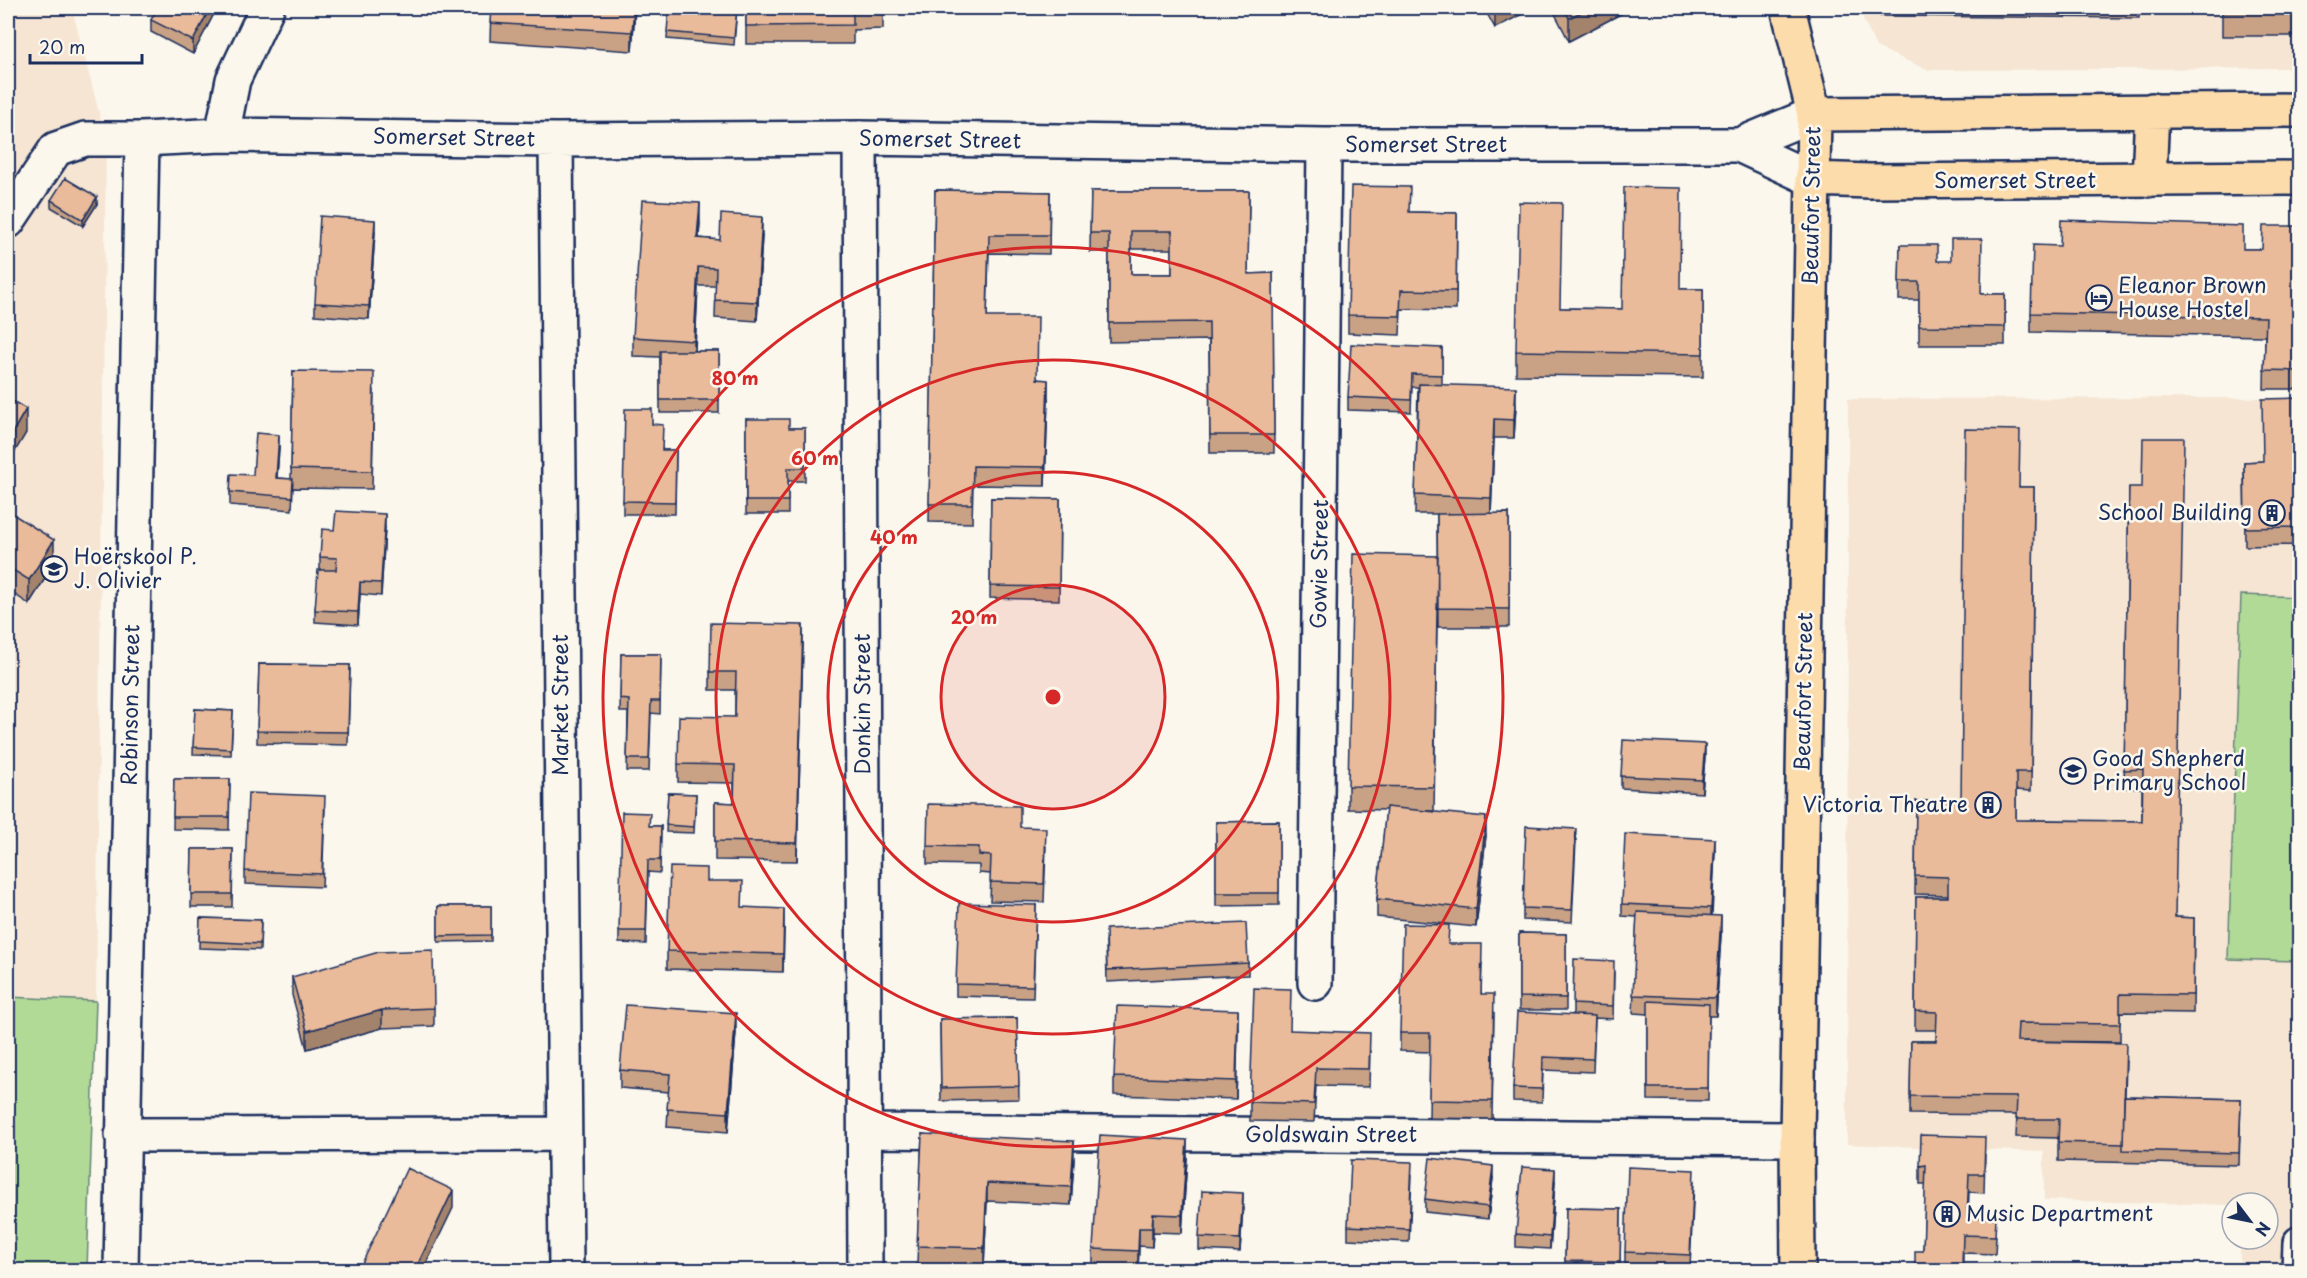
<svg xmlns="http://www.w3.org/2000/svg" width="2307" height="1278" viewBox="0 0 2307 1278" font-family="'Playpen Sans',sans-serif">
	<style>
		.built { fill: #f6e5d3 }
		.green { fill: #b1da97; stroke: #66847a; stroke-width: 1.5 }
		.lines { fill: none; stroke-linecap: round; stroke-linejoin: round }
		.minor-casing { stroke: #1b2f5e; stroke-width: 38 }
		.major-casing { stroke: #1b2f5e; stroke-width: 38 }
		.minor { stroke: #fbf7ec; stroke-width: 33 }
		.major { stroke: #fddcac; stroke-width: 33 }
		.wall { fill: #c9a184; stroke: #1b2f5e; stroke-width: 1.5; fill-rule: evenodd }
		.shaded-wall { fill: #a4836c; stroke: #1b2f5e; stroke-width: 1.5 }
		.building { fill: #eabb9a; stroke: #1b2f5e; stroke-width: 1.5; fill-rule: evenodd }
		.ring { fill: none; stroke: #d62828; stroke-width: 3 }
		.labels { text-anchor: middle; stroke-width: 5; stroke-linejoin: round; paint-order: stroke }
		.street-label { font-size: 21px; fill: #1b2f5e; stroke: #fbf7ec }
		.poi-label { font-size: 21px; fill: #1b2f5e; stroke: #fbf7ec; text-anchor: start }
		.centre { fill: #d62828; stroke: #fbf7ec; stroke-width: 3 }
		.ring-label { font-size: 18px; text-anchor: middle; font-weight: bold; fill: #d62828; stroke: #fbf7ec; stroke-width: 5; stroke-linejoin: round; paint-order: stroke }
	</style>
	<rect width="100%" height="100%" fill="#fbf7ec"/>
	<filter id="ink" filterUnits="userSpaceOnUse"><feTurbulence type="fractalNoise" baseFrequency=".0167" numOctaves="2"/><feDisplacementMap in="SourceGraphic" scale="12" xChannelSelector="R" yChannelSelector="G"/><feConvolveMatrix kernelMatrix="1 2 1 2 8 2 1 2 1" color-interpolation-filters="sRGB"/></filter>
	<g filter="url(#ink)">
		<path class="built" d="M8,8H72L106,140L96,1001L8,997Z
			M1858,8H2299V68L1928,70L1876,47Z
			M2299,398V1270H2240V1239H2268V1203L2232,1205L2044,1200V1152L1847,1144L1848,399Z"/>
		<path class="green" d="M2241,595L2299,597V961L2228,959Z
			M8,997L96,1001L87,1270H8Z"/>
		<g class="lines">
			<g class="minor-casing">
				<path id="minor" d="M222,135L233,80L267,8
					M860,138L865,1270
					M556,140L566,1270
					M1739,145L1812,179
					M8,221L56,149L85,139H142L222,135L556,140L860,138L1324,145H1739L1814,114
					M1315,983L1324,145
					M865,1131L1797,1139
					M122,1135L564,1134
					M121,1270L142,139
					M2299,1270L2300,1243"/>
			</g>
			<g class="major-casing">
				<path id="major" d="M1788,8L1814,114L1797,1139L1798,1270
					M1814,114L2300,110
					M1812,179L1870,181L2300,178
					M2149,180L2152,110"/>
			</g>
			<use href="#minor" class="minor"/>
			<use href="#major" class="major"/>
		</g>
		<path class="wall" d="M217,8L193,54L151,32V20Z
			M491,8H635L632,51L490,41Z
			M669,8H737L734,45L667,39Z
			M746,8H883V29L853,30V44H746Z
			M1484,8H1534L1495,28Z
			M1552,8H1632L1569,41Z
			M1876,8H2139V18L1880,16Z
			M2222,8H2300V36H2222Z
			M935,190L1050,192L1049,254L989,253L987,317L1038,379L1048,398L1045,486L973,485L972,523L929,522Z
			M1091,191H1249L1248,274L1273,273L1274,453H1210L1209,340L1109,342V251L1090,252ZM1131,249H1172V274H1131Z
			M51,200L97,204L83,226L51,207Z
			M1410,212L1457,213L1456,310L1401,309L1400,335L1348,333V315Z
			M700,222L699,238L720,240L762,235L757,321L715,318L716,286H698L695,351H719V413H660V357L633,356V337Z
			M2300,226V389H2264L2265,336L2031,332V313L2243,249H2262Z
			M375,232L369,319L315,315V303Z
			M1900,245L1937,261L1981,294H2005V345H1919V300H1899Z
			M1680,289H1703V377L1516,375V351L1561,308L1622,309Z
			M1442,348V385L1516,405L1514,438H1494L1491,514L1509,513V627H1438L1437,514H1415L1418,387H1412L1411,412L1348,410V397Z
			M293,371L374,390L372,489L293,488L292,510L230,505V492L253,475L279,447L277,478L291,479Z
			M2300,398V545L2245,546L2244,462L2263,461Z
			M746,419L789,428H805V481H788V514H746Z
			M652,424L663,450H676L675,514H623V501Z
			M2019,487H2034L2031,791L2016,790V820L2142,821V788H2124L2129,487L2175,917L2194,918L2193,1013L2120,1012V1042L2023,1041L2126,1061L2125,1096L2241,1099L2239,1165L2058,1161V1138L2016,1137L2017,1115L1910,1114L1911,1041H1936L1937,1030H1915L1916,897H1948V895L1915,894L1916,801H1961Z
			M991,498L1060,499L1059,600L990,598Z
			M8,511L54,564L29,604L8,590Z
			M385,527L381,596L360,594L358,625L315,622V610L320,570V557L334,530Z
			M1438,556L1434,811H1422L1486,835L1476,927L1377,917V899L1386,810L1348,809V786Z
			M803,644L797,861L715,860V802L734,803V783L678,782V764L735,717V690H710V672Z
			M621,654H661L660,714L651,713L649,771H627L628,712H620Z
			M259,664L350,665L348,745L257,743Z
			M195,709L233,711L231,755L193,754Z
			M1705,756L1702,793L1621,788V776Z
			M174,779H230L229,830L173,829Z
			M668,793L696,794L694,833L666,832Z
			M325,809L322,887L245,884V871Z
			M1279,821V905L1216,906V822Z
			M650,826H661L660,873L648,872L646,944L619,943V931Z
			M1020,827L1046,846L1044,902L990,901L991,874L979,873V865L927,864V846Z
			M1576,841L1572,922L1523,920V908Z
			M192,849H233L232,907H191Z
			M1715,851L1712,916L1721,934L1716,1016H1709L1708,1101L1648,1100V1014L1633,1013L1637,917L1622,916V904Z
			M707,881L742,907L784,927L783,972L667,969V951Z
			M1036,905L1033,998L956,996V984Z
			M438,906H491V941L438,942Z
			M200,918L261,920L260,950L199,948Z
			M1519,933L1566,934V1010H1519Z
			M1106,942L1248,963V975L1107,982Z
			M1449,944L1482,963L1481,994L1494,1012L1492,1119L1429,1118L1430,1052L1400,1051V1033Z
			M1614,973L1613,1019L1595,1018L1593,1072L1543,1070L1542,1102L1513,1101V1088L1573,1015V1004Z
			M292,977L434,1008V1026L382,1028L307,1049L292,995Z
			M1017,1018L1019,1099L941,1101L940,1019Z
			M1238,1028L1236,1099L1114,1095V1077Z
			M1290,1030L1370,1051L1369,1087L1316,1086L1314,1122L1250,1121V1102Z
			M736,1032L728,1132L667,1127L669,1092L620,1088V1070Z
			M922,1134L1074,1159L1071,1205L987,1201L984,1267L917,1264Z
			M1985,1155L1984,1193L1969,1192L1968,1217L1996,1236L1995,1254L1963,1253V1266L1915,1270L1923,1251L1926,1184H1920V1166Z
			M1187,1158L1182,1233L1153,1232L1152,1247L1139,1246L1138,1270L1093,1268V1249Z
			M1412,1175L1409,1242L1348,1239V1226Z
			M1493,1178L1488,1219L1425,1212V1199Z
			M1555,1182L1550,1249L1516,1247V1234Z
			M1694,1182L1690,1268L1625,1265V1252Z
			M1243,1206L1240,1252L1199,1250V1237Z
			M1566,1208L1621,1209L1620,1270H1565Z"/>
		<path class="shaded-wall" d="M210,8H217L193,54V41Z
			M634,8H635L632,51V32Z
			M1495,8H1534L1495,28Z
			M1589,8H1632L1569,41V18Z
			M97,197V204L83,226V220Z
			M700,203V222L697,257V238Z
			M762,217V235L757,321V302Z
			M375,220V232L369,319V306Z
			M698,267V286L694,359V341Z
			M1048,380V398L1045,486V467Z
			M1516,387V405L1514,438V420Z
			M26,409V433L8,463V440Z
			M1494,419V438L1491,516V498Z
			M279,435V447L276,491V478Z
			M385,514V527L381,596V583Z
			M54,540V564L29,604V580Z
			M360,582V594L358,625V612Z
			M803,625V644L797,861V843Z
			M1705,744V756L1702,793V780Z
			M1486,817V835L1476,927V909Z
			M1715,839V851L1711,921V908Z
			M784,909V927L783,972V954Z
			M1721,916V934L1716,1016V998Z
			M382,1010V1028L307,1049V1031Z
			M1238,1010V1028L1236,1099V1081Z
			M736,1013V1032L728,1132V1113Z
			M1187,1140V1158L1182,1233V1215Z
			M1074,1141V1159L1071,1205V1187Z
			M1493,1166V1178L1488,1219V1207Z
			M1555,1169V1182L1550,1249V1237Z
			M987,1183V1201L984,1267V1248Z
			M453,1190V1208L423,1270H415Z
			M1243,1193V1206L1240,1252V1239Z
			M1153,1214V1232L1152,1247V1228Z
			M1139,1228V1246L1138,1270V1251Z"/>
		<path class="building" d="M157,8H210L193,41L151,20Z
			M491,8H634L632,32L490,23Z
			M669,8H737L734,38L667,32Z
			M746,8H883V11H853V25L746,26Z
			M1564,8H1589L1569,18Z
			M2222,8H2300V12H2222Z
			M65,178L97,197L83,220L51,200Z
			M1351,186L1410,187L1409,212L1457,213L1456,291L1401,290L1400,316L1348,315Z
			M1624,187L1681,188L1680,289H1703V354L1516,351L1519,202L1562,203L1560,308L1622,309Z
			M935,190L1050,192L1049,235H989L987,317H1038L1037,379L1048,380L1045,467L973,466L972,504H929Z
			M1091,191H1249L1248,274L1273,273L1274,435H1210L1209,322L1109,323V233H1090ZM1131,231H1172V274H1131Z
			M642,200L700,203L697,238L720,240L721,214L762,217L757,302L715,300L716,268L698,267L694,341L633,337Z
			M320,216L375,220L369,306L315,303Z
			M2061,220L2243,226V249H2262L2263,226H2300V371L2264,370L2266,317L2031,313L2033,245L2060,246Z
			M1951,239H1982L1981,294H2005V327L1919,326V282H1899L1900,245H1937V261H1951Z
			M1351,344L1442,348V375L1412,374L1411,400L1348,397Z
			M660,351H719V400H660Z
			M293,371L374,372L372,471L291,469Z
			M1419,384L1516,387L1514,420L1494,419L1491,498L1415,495Z
			M8,398L26,409L8,440Z
			M2300,398V527L2245,528L2244,462L2263,461L2262,399Z
			M625,409H652V424L663,425L662,450H676L675,502L623,501Z
			M746,419H789V428H805V468H788V501H746Z
			M1965,429L2020,430L2019,487H2034L2031,772H2016V820L2142,821L2143,769L2124,770L2129,487H2142L2143,438H2184L2175,917L2194,918L2193,995L2120,994V1024L2018,1023L2017,1041L2126,1043L2123,1144L2058,1142L2059,1119H2016L2017,1097L1910,1096L1911,1041H1936L1937,1012L1915,1011L1916,897H1948V877L1915,876L1916,801H1961Z
			M256,433L279,435L276,478L293,479L292,497L230,492L231,474L253,475Z
			M991,498L1060,499L1059,587L990,586Z
			M8,511L54,540L29,580L8,567Z
			M336,511L385,514L381,583L360,582L358,612L315,610L318,570H336L337,558L320,557L322,529L334,530Z
			M1509,513V609L1438,608L1437,514Z
			M1353,554L1438,556L1434,787L1348,786Z
			M711,623L803,625L797,843L715,841V802L734,803L735,765L678,764L679,716L735,717L736,672H710Z
			M621,654H661L660,701H651L649,759H627L629,700L620,699Z
			M259,664L350,665L348,732L257,731Z
			M195,709L233,711L231,749L193,747Z
			M1623,740L1705,744L1702,780L1621,776Z
			M174,779H230L229,817H173Z
			M248,793L325,796L322,874L245,871Z
			M668,793L696,794L694,827L666,825Z
			M928,804L1020,806V827L1046,828L1044,884L990,882L991,856L979,855V847L927,846Z
			M1386,807L1486,817L1476,909L1377,899Z
			M622,812L650,813L649,826H661L660,860H648L646,931H619Z
			M1279,821V893H1216V822Z
			M1526,826L1576,829L1572,910L1523,908Z
			M1625,834L1715,839L1711,908L1622,904Z
			M192,849H233L232,894H191Z
			M670,867L707,868V881H743L742,907L784,909L783,954L667,951Z
			M959,903L1036,905L1033,986L956,984Z
			M438,906H491V935L438,936Z
			M1637,912L1721,916L1716,998L1633,995Z
			M200,918L261,920L260,944L199,941Z
			M1246,923L1248,963L1107,970L1106,929Z
			M1403,924L1449,925L1448,944H1482L1481,994H1494L1492,1101L1429,1100L1430,1033H1400Z
			M1519,933L1566,934V998L1519,997Z
			M433,950L434,1008L382,1010L307,1031L292,977L379,952Z
			M1574,959L1614,961L1613,1006L1573,1004Z
			M1254,988L1291,989L1290,1030L1370,1033L1369,1069L1316,1068L1314,1104L1250,1102Z
			M1648,1001L1709,1004L1708,1088H1648Z
			M626,1005L736,1013L728,1113L667,1109L670,1074L620,1070Z
			M1117,1006L1238,1010L1236,1081L1114,1077Z
			M1517,1012L1595,1016L1593,1059L1543,1057L1542,1089L1513,1088Z
			M1017,1018L1019,1086L941,1088L940,1019Z
			M2124,1096L2241,1099L2239,1153L2123,1150Z
			M922,1134L1074,1141L1071,1187L987,1183L984,1248L917,1246Z
			M1100,1135L1187,1140L1182,1215L1153,1214L1152,1228H1139L1138,1251L1093,1249Z
			M1921,1135L1985,1137L1984,1174H1969L1967,1217L1996,1218L1995,1236L1963,1235L1962,1266L2023,1268V1270H1915V1251H1923L1926,1165L1920,1166Z
			M1430,1158L1493,1166L1488,1207L1425,1199Z
			M1351,1160L1412,1162L1409,1229L1348,1226Z
			M1522,1167L1555,1169L1550,1237L1516,1234Z
			M1628,1167L1694,1170L1690,1255L1625,1252Z
			M407,1168L453,1190L415,1270H359Z
			M1202,1191L1243,1193L1240,1239L1199,1237Z
			M1566,1208L1621,1209L1620,1262L1565,1261Z"/>
	</g>
	<circle cx="1053" cy="697" r="112" fill="#d62828" fill-opacity=".12"/>
	<g class="ring">
		<circle cx="1053" cy="697" r="112"/>
		<circle cx="1053" cy="697" r="225"/>
		<circle cx="1053" cy="697" r="337"/>
		<circle cx="1053" cy="697" r="450"/>
	</g>
	<defs>
		<g id="hotel-ring" transform="scale(1.35)"><circle r="9.5" fill="#fbf7ec" stroke="#1b2f5e" stroke-width="1.5"/><path d="M-6-4.5h1.5V1H6V5H4.5V3h-9V5H-6ZM-4 0a1.8 1.8 0 1 1 3.6 0ZM.5 0V-2.5h3Q6-2.5 6 0Z" fill="#1b2f5e"/></g>
		<g id="building-ring" transform="scale(1.35)"><circle r="9.5" fill="#fbf7ec" stroke="#1b2f5e" stroke-width="1.5"/><path d="M-4-6H4V6H1V3H-1V6H-4ZM-2.5-4.3h1.7v1.8h-1.7ZM.8-4.3h1.7v1.8H.8ZM-2.5-1h1.7V.8h-1.7ZM.8-1h1.7V.8H.8Z" fill="#1b2f5e"/></g>
		<g id="school-ring" transform="scale(1.35)"><circle r="9.5" fill="#fbf7ec" stroke="#1b2f5e" stroke-width="1.5"/><path d="M0-5L7-2L0 1L-7-2ZM-4 1L0 2.5L4 1V4Q0 6-4 4Z" fill="#1b2f5e"/></g>
	</defs>
	<g fill-rule="evenodd">
		<use href="#hotel-ring" x="2099" y="298"/>
		<use href="#building-ring" x="2272" y="513"/>
		<use href="#school-ring" x="54" y="569"/>
		<use href="#school-ring" x="2073" y="771"/>
		<use href="#building-ring" x="1988" y="805"/>
		<use href="#building-ring" x="1947" y="1214"/>
	</g>
	<g class="labels">
		<g class="street-label">
			<text transform="translate(454 138) rotate(1)" y="7">Somerset Street</text>
			<text transform="translate(940 140) rotate(1)" y="7">Somerset Street</text>
			<text x="1426" y="152">Somerset Street</text>
			<text x="2015" y="188">Somerset Street</text>
			<text transform="translate(1812 206) rotate(-89)" y="7">Beaufort Street</text>
			<text transform="translate(1320 564) rotate(-89)" y="7">Gowie Street</text>
			<text transform="translate(1804 692) rotate(-89)" y="7">Beaufort Street</text>
			<text transform="translate(863 704) rotate(-90)" y="7">Donkin Street</text>
			<text transform="translate(131 705) rotate(-89)" y="7">Robinson Street</text>
			<text transform="translate(561 705) rotate(-90)" y="7">Market Street</text>
			<text x="1331" y="1142">Goldswain Street</text>
		</g>
		<g class="poi-label">
			<text x="2118" y="293">Eleanor Brown<tspan x="2118" dy="24">House Hostel</tspan></text>
			<text x="2252" y="520" text-anchor="end">School Building</text>
			<text x="74" y="564">Hoërskool P.<tspan x="74" dy="24">J. Olivier</tspan></text>
			<text x="2092" y="766">Good Shepherd<tspan x="2092" dy="24">Primary School</tspan></text>
			<text x="1968" y="812" text-anchor="end">Victoria Theatre</text>
			<text x="1966" y="1221">Music Department</text>
		</g>
	</g>
	<circle cx="1053" cy="697" r="9" class="centre"/>
	<g class="ring-label">
		<text x="735" y="385">80 m</text>
		<text x="815" y="465">60 m</text>
		<text x="894" y="544">40 m</text>
		<text x="974" y="624">20 m</text>
	</g>
	<rect width="2307" height="1278" fill="none" stroke="#fbf7ec" stroke-width="30"/>
	<rect x="15" y="15" width="2277" height="1248" fill="none" stroke="#1b2f5e" stroke-width="2" filter="url(#ink)"/>
	<g transform="translate(2250 1221) rotate(122)"><circle r="28" fill="#fbf7ec" stroke="#a1a7b3" stroke-width="1.5"/>
	<path d="M0-4.5L10 22L0 15L-10 22Z" fill="#1b2f5e"/>
	<text y="-9" font-size="16" font-weight="bold" text-anchor="middle" fill="#1b2f5e">N</text>
	</g>
	<path d="M30 54v9h112v-9" fill="none" stroke="#1b2f5e" stroke-width="3"/>
	<text x="39" y="54" font-size="18" fill="#1b2f5e" stroke="#fbf7ec" stroke-width="4.5" paint-order="stroke">20 m</text>
</svg>
